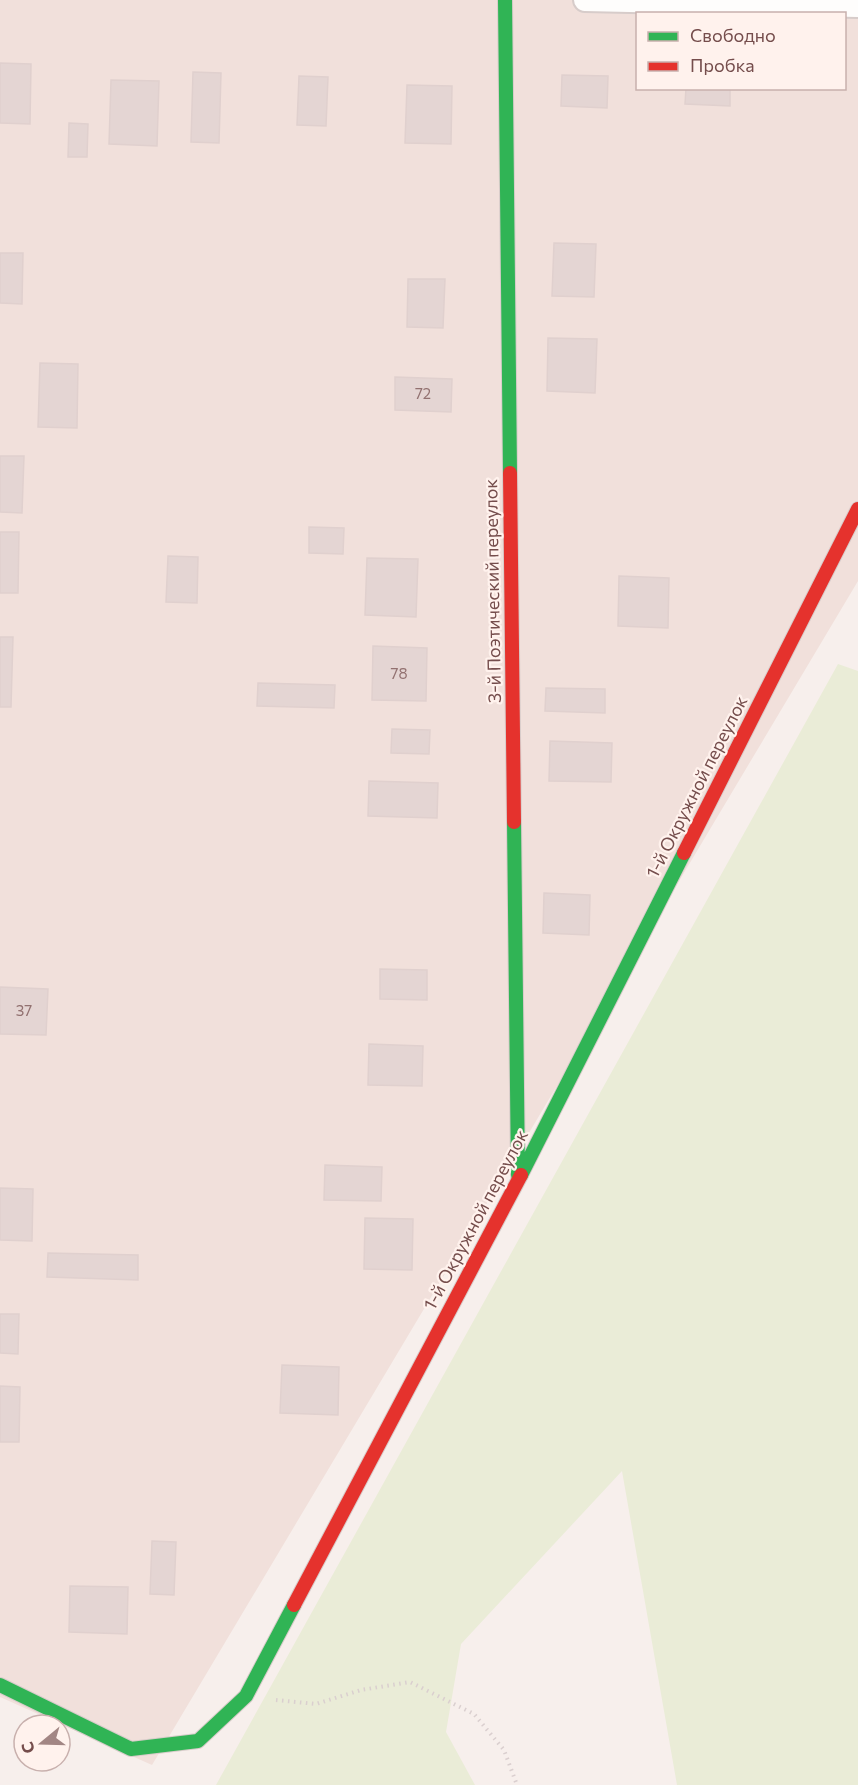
<svg xmlns="http://www.w3.org/2000/svg" width="858" height="1785" viewBox="0 0 858 1785" font-family="Commissioner,sans-serif">
	<style>
		.residential { fill: #f1e0db; fill-rule: evenodd }
		.green { fill: #eaecd7 }
		.building { fill: #e4d5d3; stroke: #e0d0ce; stroke-width: 1.5 }
		.lines { fill: none; stroke-linecap: round; stroke-linejoin: round }
		.street-casing { stroke: #d7ccca; stroke-width: 26 }
		.fast-casing { stroke: #d8ccca; stroke-width: 16 }
		.jam-casing { stroke: #d8ccca; stroke-width: 16 }
		.path { stroke: #dacfcf; stroke-width: 4; stroke-dasharray: 1.5 4.5; stroke-linecap: butt }
		.street { stroke: #fefdfc; stroke-width: 22 }
		.fast { stroke: #30b455; stroke-width: 14 }
		.jam { stroke: #e5322d; stroke-width: 14 }
		.labels { text-anchor: middle; stroke-width: 4.5; stroke-linejoin: round; paint-order: stroke }
		.number-label { font-size: 15px; fill: #927170 }
		.street-label { font-size: 18px; fill: #754d4c; stroke: #fff2ed }
	</style>
	<rect width="100%" height="100%" fill="#f7efec"/>
	<path class="residential" d="M0,0H858V581L152,1765L0,1697ZM638,14H844V88H638Z"/>
	<path class="green" d="M838,664L858,671V1785H677L622,1471L461,1644L446,1732L475,1785H216Z"/>
	<path class="building" d="M0,63L31,64L30,124L0,123Z
		M193,72L221,73L219,143L191,142Z
		M562,75L608,76L607,108L561,106Z
		M299,76L328,77L326,126L297,125Z
		M111,80L159,81L157,146L109,144Z
		M407,85L452,86L451,144L405,143Z
		M686,88H730V106L685,104Z
		M69,123L88,124L87,157H68Z
		M554,243L596,244L594,297L552,296Z
		M0,253H23L22,304L0,303Z
		M408,279H445L443,328L407,327Z
		M548,338L597,339L595,393L547,391Z
		M40,363L78,364L77,428L38,427Z
		M395,377L452,379L451,412L395,410Z
		M0,456H24L22,513L0,512Z
		M309,527L344,528L343,554L309,553Z
		M0,532H19L18,593H0Z
		M168,556L198,557L197,603L166,602Z
		M367,558L418,559L416,617L365,615Z
		M619,576L669,578L668,628L618,626Z
		M0,637H13L11,707H0Z
		M373,646L427,648L426,701L372,700Z
		M258,683L335,685L334,708L257,706Z
		M546,688L605,689V713L545,711Z
		M392,729L430,730L429,754L391,753Z
		M550,741L612,743L611,782L549,781Z
		M369,781L438,783L437,818L368,816Z
		M544,893L590,895L589,935L543,933Z
		M380,969L427,970V1000L380,999Z
		M0,987L48,989L46,1035L0,1034Z
		M369,1044L423,1046L422,1086L368,1085Z
		M325,1165L382,1167L381,1201L324,1200Z
		M0,1188L33,1189L32,1241L0,1240Z
		M365,1218L413,1219L412,1270L364,1269Z
		M48,1253L138,1255V1280L47,1277Z
		M0,1314H19L18,1354L0,1353Z
		M282,1365L339,1367L338,1415L280,1413Z
		M0,1386L20,1387L19,1442H0Z
		M152,1541L176,1542L174,1595L150,1594Z
		M70,1586L128,1587L127,1634L69,1632Z"/>
	<g class="lines">
		<g class="street-casing">
			<path id="street" d="M585,0L858,6"/>
		</g>
		<g class="fast-casing">
			<path id="fast" d="M505,0L510,473
				M514,822L518,1175
				M521,1175L684,853
				M0,1685L131,1749L198,1741L246,1696L294,1605"/>
		</g>
		<g class="jam-casing">
			<path id="jam" d="M510,473L514,822
				M684,853L858,509
				M294,1605L521,1175"/>
		</g>
		<path class="path" d="M276,1700L316,1704L361,1690L410,1682L474,1714L504,1750L517,1785"/>
		<use href="#street" class="street"/>
		<use href="#fast" class="fast"/>
		<use href="#jam" class="jam"/>
	</g>
	<g class="labels">
		<g class="number-label">
			<text x="423" y="399">72</text>
			<text x="399" y="679">78</text>
			<text x="24" y="1016">37</text>
		</g>
		<g class="street-label">
			<text transform="translate(493 591) rotate(-91)" y="6">3-й Поэтический переулок</text>
			<text transform="translate(697 787) rotate(-63)" y="6">1-й Окружной переулок</text>
			<text transform="translate(476 1220) rotate(-62)" y="6">1-й Окружной переулок</text>
		</g>
	</g>
	<rect x="636" y="12" width="210" height="78" fill="#fff2ed" stroke="#c8b0ad" stroke-width="1.5"/>
	<rect x="648" y="32" width="30" height="9" fill="#30b455" stroke="#c8b0ad" stroke-width="1.5"/>
	<text x="690" y="42" font-size="18" fill="#754d4c">Свободно</text>
	<rect x="648" y="62" width="30" height="9" fill="#e5322d" stroke="#c8b0ad" stroke-width="1.5"/>
	<text x="690" y="72" font-size="18" fill="#754d4c">Пробка</text>
	<g transform="translate(42 1743) rotate(251)"><circle r="28" fill="#fff2ed" stroke="#c8b0ad" stroke-width="1.5"/>
	<path d="M0-4.5L10 22L0 15L-10 22Z" fill="#a28684"/>
	<text y="-9" font-size="16" font-weight="bold" text-anchor="middle" fill="#754d4c">С</text>
	</g>
</svg>
